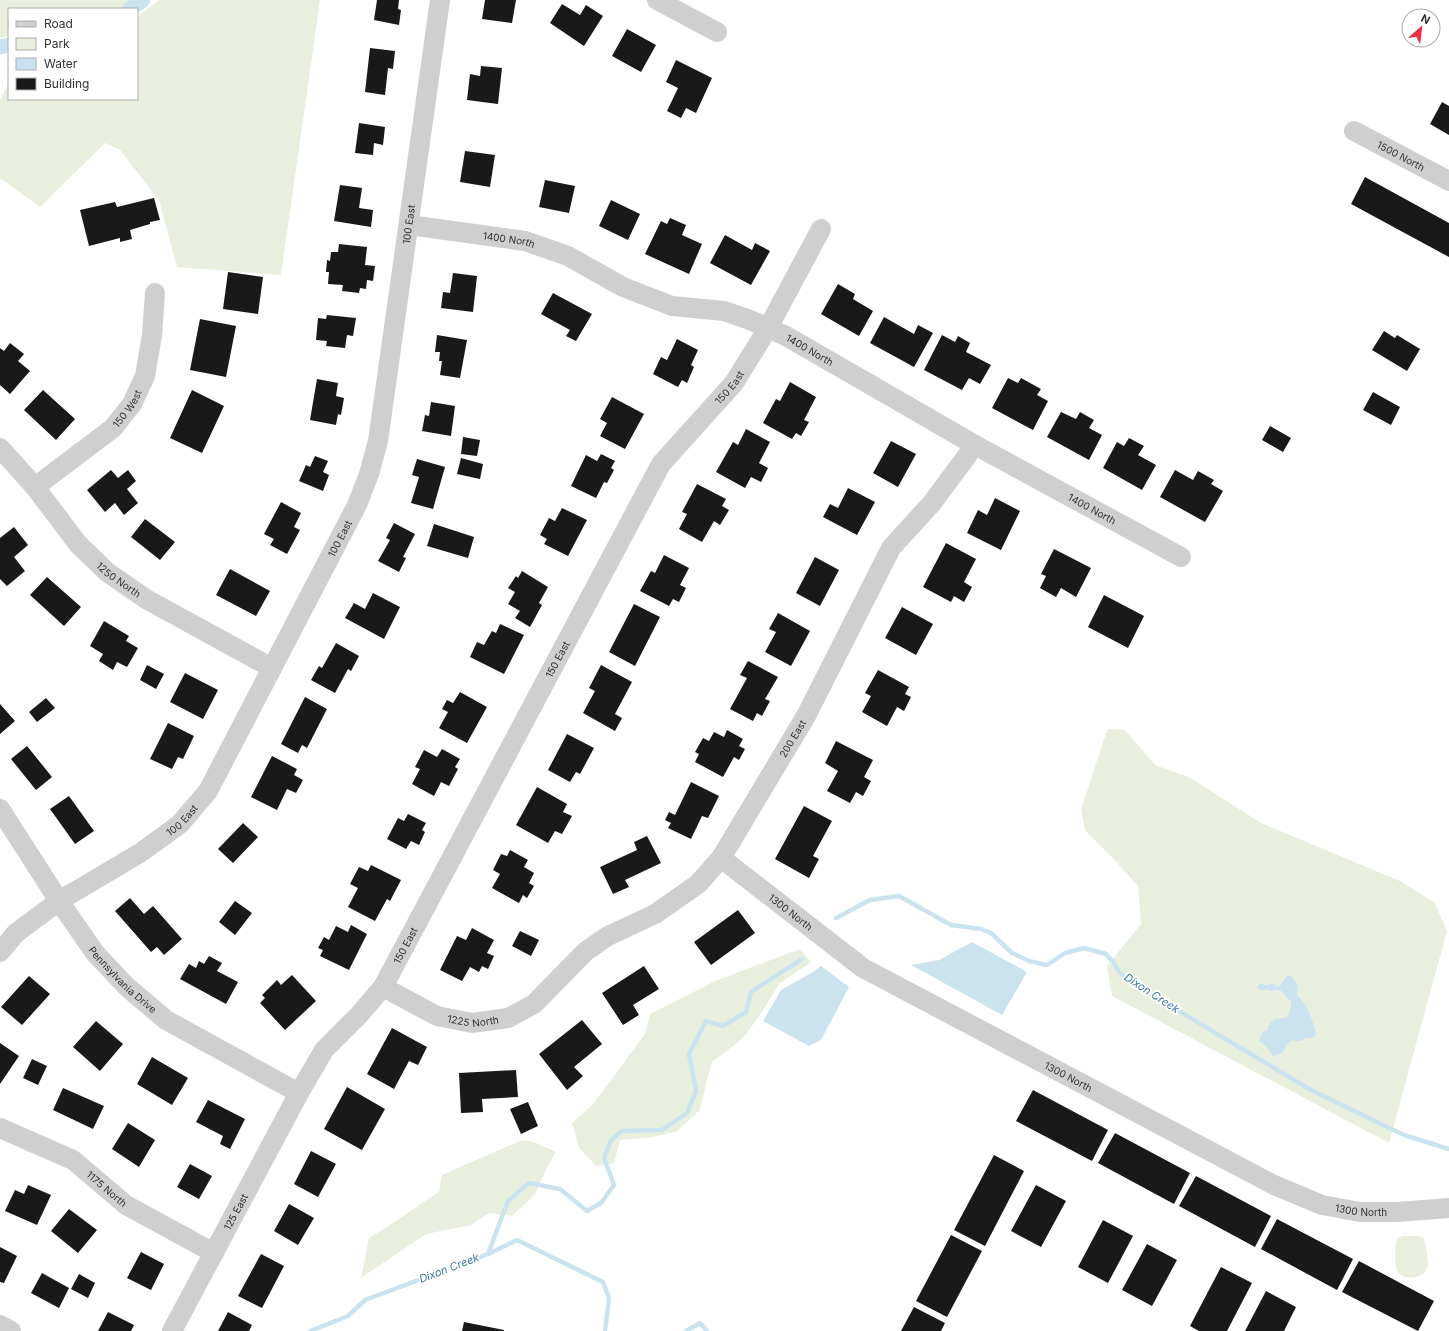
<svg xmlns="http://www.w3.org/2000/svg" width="1449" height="1331" viewBox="0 0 1449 1331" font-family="Inter,sans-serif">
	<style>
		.green { fill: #e9efdf; fill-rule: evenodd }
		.water { fill: #cbe3ef }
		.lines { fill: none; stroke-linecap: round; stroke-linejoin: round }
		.stream { stroke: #cbe3ef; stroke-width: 4.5 }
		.canal { stroke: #cbe3ef; stroke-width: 15 }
		.building { fill: #191919 }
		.minor { stroke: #cfcfcf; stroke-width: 20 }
		.labels { text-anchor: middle; stroke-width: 4; stroke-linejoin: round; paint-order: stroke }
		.street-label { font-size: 10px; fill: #323232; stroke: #fff }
		.water-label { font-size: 11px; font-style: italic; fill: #3a7a99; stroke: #fff }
	</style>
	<rect width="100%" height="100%" fill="#fff"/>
	<path class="green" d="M0,0H133L121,9H9V36L0,38Z
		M159,0H320L281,275L177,267L159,200L120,150L105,143L40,207L0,178V100L9,83V99H137V17Z
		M1108,729L1125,730L1155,765L1191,778L1261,823L1400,881L1434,902L1447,931L1389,1143L1112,996L1107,966L1141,924L1138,886L1109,854L1085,830L1081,810L1103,742ZM1288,975L1298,987L1297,995C1308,1005 1313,1020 1316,1034L1305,1038L1292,1040L1286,1045L1268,1048L1259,1041L1279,1017L1285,1018C1290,1013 1291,1009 1291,1002L1280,990L1270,991L1260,983L1278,987Z
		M800,949L811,962L780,983L758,1018L742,1039L712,1062L707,1080L700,1110L676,1132L647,1138L620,1140L614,1163L597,1166L579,1148L572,1123L594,1103L645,1034L650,1014L715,981Z
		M522,1140L534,1142L556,1152L547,1167L535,1194L512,1216L489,1213L471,1225L426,1234L361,1278L369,1238C393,1224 415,1207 439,1192L442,1175Z
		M1403,1236H1417L1423,1237C1426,1243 1426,1249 1427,1255C1427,1259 1429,1264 1427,1268C1424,1279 1401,1282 1397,1270C1394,1262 1395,1247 1397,1239Z"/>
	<path class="water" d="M972,942L1027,972L1002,1015L911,965L939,960Z
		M821,966L849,987L821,1040L809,1046L763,1021L781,990L813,972Z
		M1288,975L1293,977L1298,987L1297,995C1308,1005 1313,1020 1316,1034L1313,1038H1305C1301,1043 1297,1041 1292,1040L1286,1045C1284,1053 1281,1054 1273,1056L1268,1048L1259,1041L1263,1031H1267C1269,1022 1275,1017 1285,1018C1290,1013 1291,1009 1291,1002L1280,990L1270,991L1267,989L1262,991L1257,988L1260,983L1267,985L1272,983L1278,987Z"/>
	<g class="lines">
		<path class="stream" d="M836,918L870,900L899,896L951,925L981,929L991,933L1012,953L1029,961L1047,965L1065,953L1084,948L1106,954L1114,963L1119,972L1135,985L1311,1090L1404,1135L1449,1149
			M488,1254L517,1240L603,1282L609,1298L605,1331
			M310,1331L348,1316L365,1300L488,1254L508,1201L529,1183L560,1189L587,1211L601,1203L614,1185L604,1158L611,1140L622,1131L662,1130L687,1113L696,1091L689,1054L706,1021L723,1026L746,1012L751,992L802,959
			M686,1331L700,1323L707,1331"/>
		<path class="canal" d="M130,9L143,0
			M0,47L9,45"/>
	</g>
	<path class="building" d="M377,0H399L398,9L401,10L399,25L374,20Z
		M485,0H516L512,23L482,19Z
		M562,4L580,15L586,5L603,16L584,46L550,23Z
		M627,29L656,45L641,72L612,56Z
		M370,48L395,51L393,69L388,68L385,95L365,92Z
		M676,60L712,78L696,113L686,108L681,118L667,111L678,88L666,82Z
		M481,66L502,68L498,104L467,100L470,74L480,76Z
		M1442,102L1449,106V135L1430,124Z
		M359,123L385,127L383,145L374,143L373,155L355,153Z
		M465,151L495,155L490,187L460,182Z
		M1365,177L1449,223V257L1351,204Z
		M545,180L575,186L569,213L539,207Z
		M340,185L362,188L359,208L373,210L371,227L334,221Z
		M154,198L160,220L150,222V224L130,230L132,239L120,242V238L89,246L80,210L115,202L117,207Z
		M611,200L640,214L628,240L599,226Z
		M670,218L686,225L682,235L702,244L689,274L645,254L661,221L667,224Z
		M725,235L752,250L755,243L770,251L751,285L710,263Z
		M339,244L367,247L365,265L375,266L373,281L367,280L366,289L360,288L359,293L342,291L343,285L328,284L329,272H326L327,260L330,261L331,252H338Z
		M228,272L263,277L258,314L223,309Z
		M453,273L477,276L473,312L441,308L443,292L450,293Z
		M838,284L855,294L853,299L873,311L859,336L821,314Z
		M553,293L592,314L576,341L566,336L570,330L541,314Z
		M327,315L356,318L353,336L347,335L345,348L326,346L327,341L316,340L318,318L326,319Z
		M884,317L914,334L918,325L933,333L914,367L870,343Z
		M200,319L236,326L226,377L190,370Z
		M1384,331L1395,338L1397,335L1420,349L1407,371L1372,350Z
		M437,335L467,340L460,378L440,375L442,361H439L440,352H435Z
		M942,335L955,342L958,336L970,343L966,352L991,365L980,384L969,378L962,390L924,370Z
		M677,339L698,350L691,365L694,367L687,383L682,380L678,387L653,374L661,357L667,360Z
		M10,343L24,354L18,361L30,371L10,394L0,385V348L4,351Z
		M1008,378L1018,383L1021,378L1041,389L1037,395L1048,401L1033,430L992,408Z
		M317,379L338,383L336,396L344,398L341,415L338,414L336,425L310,420Z
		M790,382L816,397L804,420L809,422L801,436L796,433L792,439L763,423L776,399L780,401Z
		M43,390L75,419L56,440L24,410Z
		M192,390L224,406L202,453L170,438Z
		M1373,392L1400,407L1391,425L1363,410Z
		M612,397L644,414L625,449L600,436L607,423L600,419Z
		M431,402L455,406L451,436L422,431L425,415L429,416Z
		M1061,412L1076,419L1080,412L1094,420L1089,428L1102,435L1089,460L1047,437Z
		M1270,426L1291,438L1283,452L1262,440Z
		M746,429L770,442L759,463L768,468L761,482L751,477L745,488L716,472L733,442L738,445Z
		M463,437L480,440L477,456L461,454Z
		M1129,438L1144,446L1138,455L1156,465L1142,490L1103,468L1117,442L1124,446Z
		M891,441L916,454L898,487L873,473Z
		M601,454L615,461L611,468L614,470L607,483L604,482L596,498L571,486L586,455L597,461Z
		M315,456L328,461L323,472L329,475L323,491L299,481L306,465L310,467Z
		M461,458L483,464L480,479L457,474Z
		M417,459L445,467L433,509L411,503L419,477L412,475Z
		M111,470L118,478L128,470L136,481L127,489L138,503L124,515L115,503L105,512L87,490Z
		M1175,470L1193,480L1198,471L1214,480L1211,484L1223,491L1205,522L1160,497Z
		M697,484L726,499L722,506L729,510L720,525L714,521L702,542L679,529L687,514L682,512Z
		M848,488L875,502L857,535L823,517L830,504L838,508Z
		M995,498L1020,511L1001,550L967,533L978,510L987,515Z
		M281,502L301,513L294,527L300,530L287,554L270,545L274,539L264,534Z
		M562,508L587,520L568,556L544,544L547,539L540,535L549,518L555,521Z
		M145,519L175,542L160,560L131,537Z
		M394,523L415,534L403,557L406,558L399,572L378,561L390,540L386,538Z
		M434,524L474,537L468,558L427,546Z
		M14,527L28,545L14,557L25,571L7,586L0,579V538Z
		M946,543L976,559L964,582L972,587L964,602L954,596L951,602L923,587Z
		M1054,549L1091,568L1076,597L1061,588L1056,597L1040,588L1046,576L1041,574Z
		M664,555L689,568L680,585L686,588L679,602L673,599L669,606L640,591L651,571L655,573Z
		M815,557L839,570L820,606L796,593Z
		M230,569L270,591L256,616L216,595Z
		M522,571L548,587L539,603L542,605L530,627L515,618L520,611L508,604L515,592L508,588L516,576L518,578Z
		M47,577L81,607L64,626L30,595Z
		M373,593L400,607L384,639L345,618L354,603L365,609Z
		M1104,595L1144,616L1128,648L1088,627Z
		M634,604L660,617L635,666L609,652Z
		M902,607L933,624L916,655L885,638Z
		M778,613L810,631L791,666L765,652L776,632L769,629Z
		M104,621L129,636L126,641L138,648L127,667L117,662L113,670L99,661L103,654L90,646Z
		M500,624L524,635L504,674L470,657L477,642L484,645L492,631L496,633Z
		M336,643L359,656L351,671L348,669L335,693L311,680L319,666L322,668Z
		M748,661L778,677L765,699L770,701L762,716L757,713L753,721L730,709L747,678L740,675Z
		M147,665L164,674L156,689L140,680Z
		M601,665L632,682L615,714L622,718L615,731L583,713L595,691L589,688Z
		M878,670L909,687L905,694L911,697L904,711L897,707L887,726L862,712L871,696L865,693Z
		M185,673L218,690L203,719L170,702Z
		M460,692L487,707L467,743L439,728L448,712L442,709L447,700L453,703Z
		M305,697L327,709L307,748L302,745L298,753L281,744Z
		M46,698L55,708L37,722L29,712Z
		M0,704L15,721L0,734Z
		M168,723L194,736L183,759L178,757L172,769L150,759Z
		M727,730L743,739L739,746L745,749L739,760L734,757L723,777L695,762L699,754L695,752L703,738L709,741L714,732L724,737Z
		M567,734L594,748L580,774L576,772L570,782L548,770Z
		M836,741L873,760L864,777L871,781L863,796L856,792L850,803L827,791L838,771L825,763Z
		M27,746L52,777L36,790L11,759Z
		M442,749L460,759L455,767L458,769L449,786L441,782L434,796L412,784L420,769L415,767L424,750L437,757Z
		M272,756L297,769L294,775L303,780L296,793L287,789L277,810L251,797Z
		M691,782L719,796L708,818L702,816L691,839L668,828L671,823L665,820L669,812L675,815Z
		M537,787L567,804L563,812L572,816L562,834L555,831L548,843L516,825Z
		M69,796L94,831L75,844L50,809Z
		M804,806L832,821L813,856L819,859L809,878L775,859Z
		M408,814L426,823L422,830L425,832L419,845L411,841L406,849L387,839L398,818L404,821Z
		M243,823L258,837L233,863L218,849Z
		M647,836L661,863L625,880L629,887L613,894L600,867L637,850L634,842Z
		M510,850L528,860L524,867L534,873L529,883L534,886L527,898L523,895L519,903L492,888L500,874L493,870L501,854L507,856Z
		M371,865L401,880L390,901L387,899L375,921L348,907L358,888L350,884L359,867L368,871Z
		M130,898L144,914L153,906L182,939L164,955L157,947L151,952L115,911Z
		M235,901L252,913L235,935L219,922Z
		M738,910L755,933L711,965L694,942Z
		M351,925L367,934L349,970L320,956L323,950L318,948L324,937L329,940L336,926L348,932Z
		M472,928L494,940L487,953L494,956L488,969L482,966L479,972L470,967L462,981L440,970L457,936L466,940Z
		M520,931L539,940L531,956L512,946Z
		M209,956L222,963L217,971L238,982L226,1004L180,979L189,964L196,968L199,961L204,964Z
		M644,966L659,989L633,1005L639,1015L623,1025L602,993Z
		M292,975L316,1001L285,1030L260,1003L265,998L262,995L277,980L281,985Z
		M29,976L50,994L22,1025L1,1007Z
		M582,1020L602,1044L574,1067L583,1076L567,1090L539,1054Z
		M96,1021L123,1044L100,1071L73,1047Z
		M392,1028L427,1047L418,1065L409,1061L394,1089L367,1074Z
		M0,1043L19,1056L0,1084Z
		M152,1057L188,1078L172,1105L137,1084Z
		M32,1059L47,1066L38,1085L23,1078Z
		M516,1070L518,1097L482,1099L483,1112L461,1113L459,1073Z
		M347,1087L385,1109L362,1150L324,1129Z
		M63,1088L104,1106L93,1129L53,1110Z
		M1033,1090L1108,1130L1092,1161L1016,1121Z
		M208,1100L245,1119L230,1149L220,1144L223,1136L196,1122Z
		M528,1102L538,1126L521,1134L510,1109Z
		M128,1123L155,1140L139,1167L112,1149Z
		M1115,1133L1190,1173L1174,1204L1098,1163Z
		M311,1151L336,1164L318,1197L294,1184Z
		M994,1155L1024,1171L985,1246L954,1230Z
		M190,1164L212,1176L199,1199L177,1187Z
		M1196,1176L1271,1216L1255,1247L1179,1206Z
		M28,1185L51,1195L37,1225L5,1211L15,1190L24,1194Z
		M1036,1185L1066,1201L1041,1247L1011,1231Z
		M289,1204L314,1218L298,1245L274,1231Z
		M69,1209L97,1230L78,1253L51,1231Z
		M1277,1219L1353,1259L1337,1290L1261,1249Z
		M1103,1220L1133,1236L1108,1283L1078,1267Z
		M951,1235L982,1251L947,1317L916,1301Z
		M1147,1244L1177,1260L1152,1306L1122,1290Z
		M0,1247L17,1256L4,1283L0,1282Z
		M141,1252L164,1264L151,1290L127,1278Z
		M261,1254L284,1266L262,1308L238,1296Z
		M1359,1261L1434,1301L1418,1331L1342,1292Z
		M1221,1267L1252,1283L1227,1331H1199L1190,1326Z
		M42,1273L69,1288L59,1308L31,1293Z
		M79,1274L95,1283L88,1298L71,1289Z
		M1266,1291L1296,1307L1284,1331H1245Z
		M914,1307L945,1323L941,1331H901Z
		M108,1312L134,1325L131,1331H98Z
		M228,1312L252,1325L249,1331H218Z
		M464,1322L504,1330V1331H462Z"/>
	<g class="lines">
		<g class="minor">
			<path d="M657,0L717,32"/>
			<path id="s1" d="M1354,131L1449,181"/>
			<path id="s2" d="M409,225L525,241L568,256L623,287L672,306L724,311L750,320L786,336L975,445L1181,557"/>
			<path id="s3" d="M0,448L35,487L78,544L107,572L146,599L272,668"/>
			<path id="s4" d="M35,487L113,428L132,404L145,376L152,335L155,293"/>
			<path id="s5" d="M0,809L59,901L95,953L127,987L166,1020L299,1093"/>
			<path id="s6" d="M721,858L863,968L1274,1185L1322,1205L1360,1212H1397L1449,1208"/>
			<path id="s7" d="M0,952L16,933L59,901L140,853L180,824L208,791L357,505L369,474L378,441L440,0"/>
			<path id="s8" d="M383,987L437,1016L472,1023L508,1018L534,1004L586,951L608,936L655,914L698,884L721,858L806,716L891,548L932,503L975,445"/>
			<path id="s9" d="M0,1128L73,1160L126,1205L214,1253"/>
			<path d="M0,1325L11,1331"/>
			<path id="s10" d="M172,1331L299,1093L324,1050L359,1015L383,987L661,464L734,383L768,328L821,229"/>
		</g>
	</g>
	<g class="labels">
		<g class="street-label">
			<text dy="4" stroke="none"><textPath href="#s1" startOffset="53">1500 North</textPath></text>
			<text dy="4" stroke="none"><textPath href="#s7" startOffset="874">100 East</textPath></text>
			<text dy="4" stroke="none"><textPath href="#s2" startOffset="101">1400 North</textPath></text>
			<text dy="4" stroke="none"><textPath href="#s2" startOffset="425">1400 North</textPath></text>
			<text dy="4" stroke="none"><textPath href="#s10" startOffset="1101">150 East</textPath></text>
			<text dy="4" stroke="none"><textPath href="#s4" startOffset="122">150 West</textPath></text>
			<text dy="4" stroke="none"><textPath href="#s2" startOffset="749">1400 North</textPath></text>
			<text dy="4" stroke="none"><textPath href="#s7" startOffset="550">100 East</textPath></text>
			<text dy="4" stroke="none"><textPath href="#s3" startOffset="178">1250 North</textPath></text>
			<text dy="4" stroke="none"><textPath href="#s10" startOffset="777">150 East</textPath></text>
			<text dy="4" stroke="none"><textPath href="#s8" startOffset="542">200 East</textPath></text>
			<text dy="4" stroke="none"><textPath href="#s7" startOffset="226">100 East</textPath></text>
			<text dy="4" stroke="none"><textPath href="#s6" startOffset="88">1300 North</textPath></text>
			<text dy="4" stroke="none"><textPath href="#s10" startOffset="453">150 East</textPath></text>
			<text dy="4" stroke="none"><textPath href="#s5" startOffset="211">Pennsylvania Drive</textPath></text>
			<text dy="4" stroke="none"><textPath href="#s8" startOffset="98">1225 North</textPath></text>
			<text dy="4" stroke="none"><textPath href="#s6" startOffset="412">1300 North</textPath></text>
			<text dy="4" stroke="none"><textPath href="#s9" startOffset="124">1175 North</textPath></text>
			<text dy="4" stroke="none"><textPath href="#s6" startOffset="736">1300 North</textPath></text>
			<text dy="4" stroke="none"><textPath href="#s10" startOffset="135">125 East</textPath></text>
		</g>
		<g class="water-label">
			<text transform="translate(1152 993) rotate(33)" y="4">Dixon Creek</text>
			<text transform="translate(449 1268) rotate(-21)" y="4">Dixon Creek</text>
		</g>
	</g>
	<rect x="8" y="8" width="130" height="92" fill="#ffffff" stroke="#adadad"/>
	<rect x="16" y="21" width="20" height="6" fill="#cfcfcf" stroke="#adadad"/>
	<text x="44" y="28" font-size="12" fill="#323232">Road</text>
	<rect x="16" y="38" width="20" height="12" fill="#e9efdf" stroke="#adadad"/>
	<text x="44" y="48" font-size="12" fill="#323232">Park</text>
	<rect x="16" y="58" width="20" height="12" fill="#cbe3ef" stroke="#adadad"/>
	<text x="44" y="68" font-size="12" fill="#323232">Water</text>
	<rect x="16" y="78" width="20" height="12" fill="#191919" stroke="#adadad"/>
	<text x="44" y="88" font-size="12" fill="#323232">Building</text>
	<g transform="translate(1421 28) rotate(28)"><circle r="19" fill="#ffffff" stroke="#adadad"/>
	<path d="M0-3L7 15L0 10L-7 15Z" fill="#ee2e48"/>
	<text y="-6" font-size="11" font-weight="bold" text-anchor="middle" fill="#323232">N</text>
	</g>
</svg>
